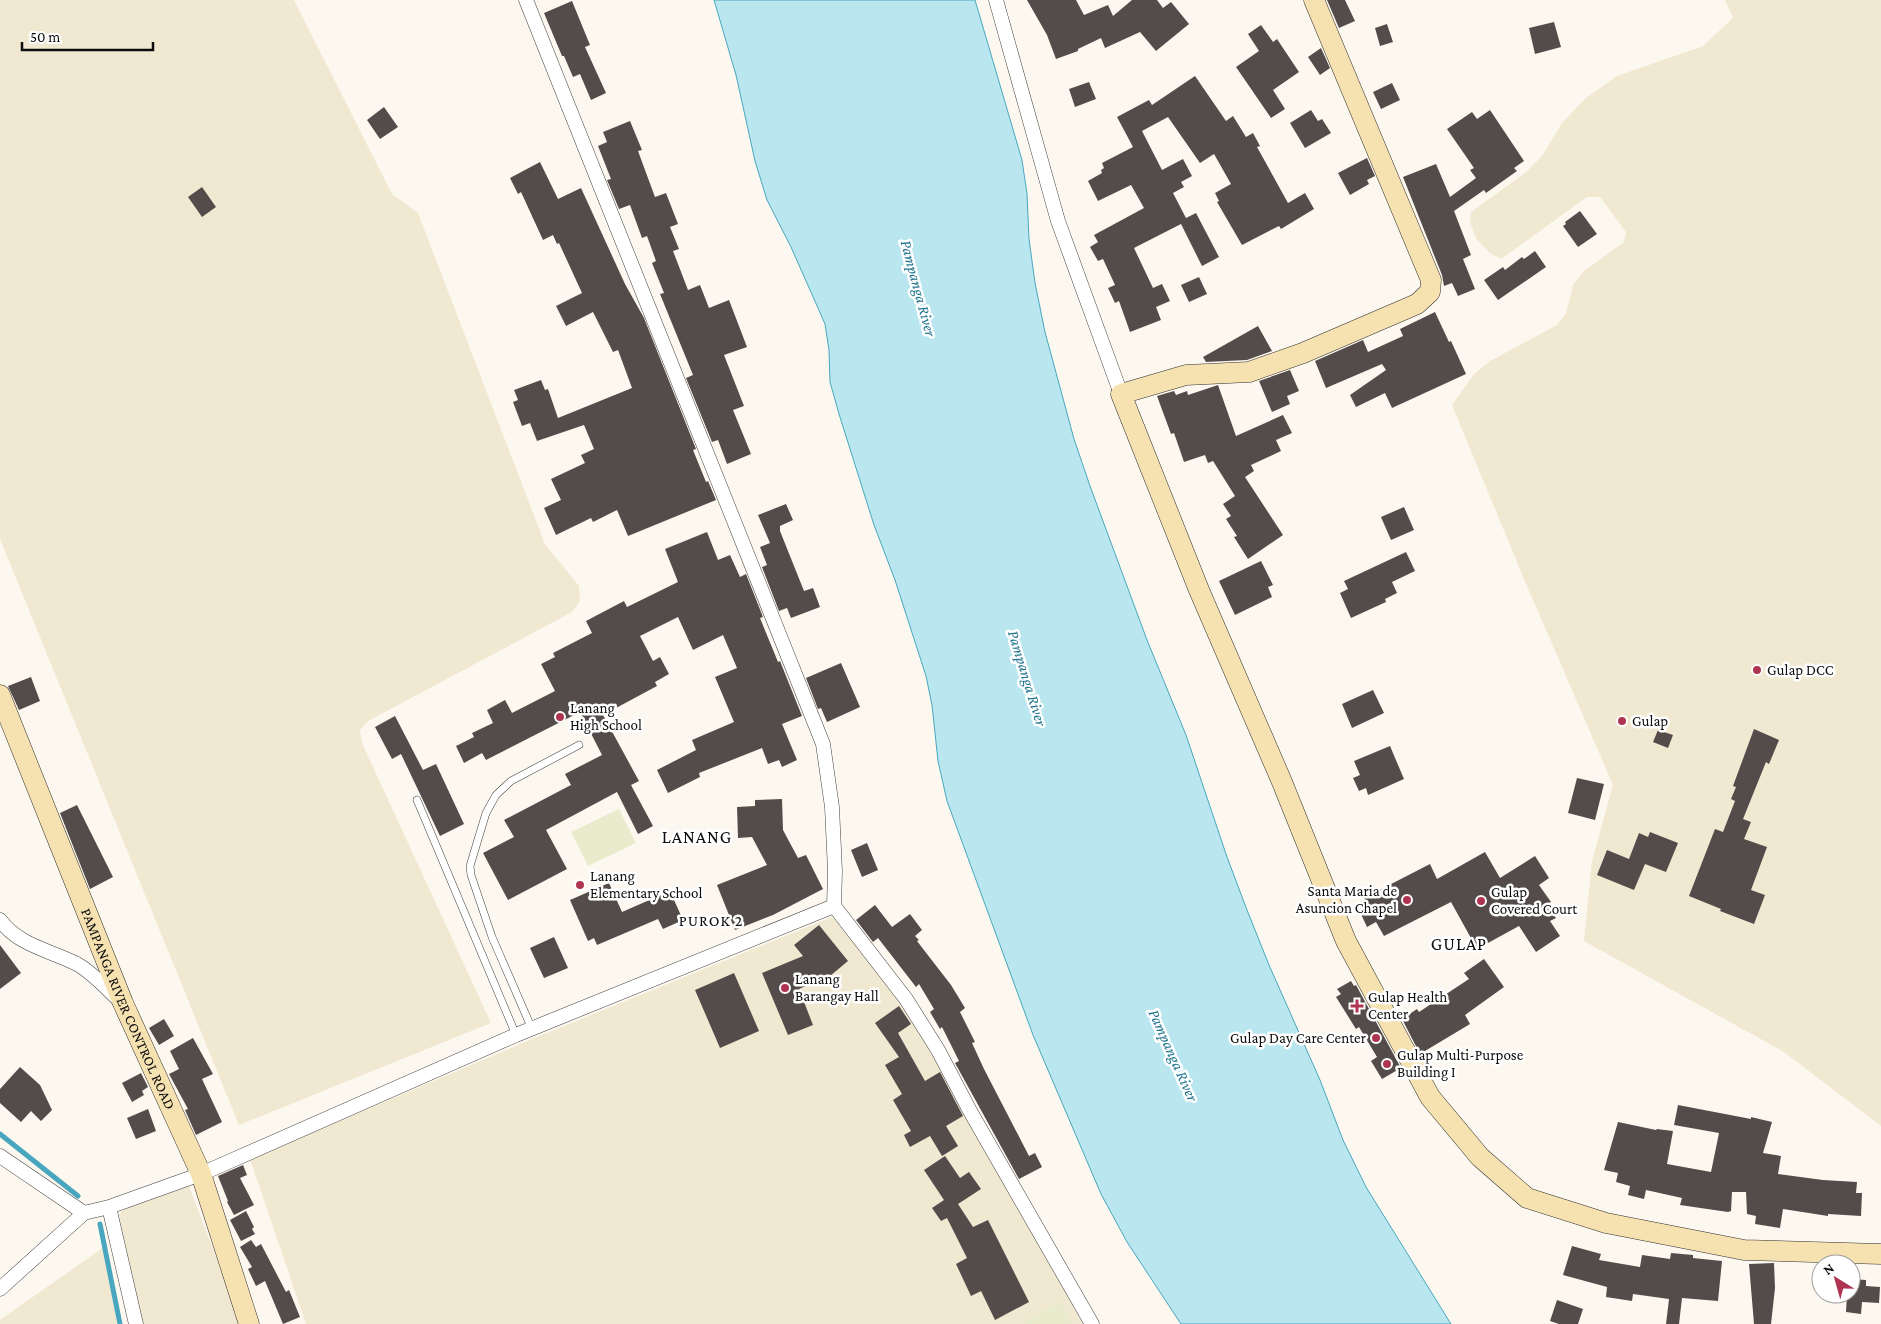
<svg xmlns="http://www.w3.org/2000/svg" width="1881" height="1324" viewBox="0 0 1881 1324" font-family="'Crimson Pro',serif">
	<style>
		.farmland { fill: #f1e8d1 }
		.pitch { fill: #e8eccd }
		.water { fill: #b9e6ef; stroke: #48a6be }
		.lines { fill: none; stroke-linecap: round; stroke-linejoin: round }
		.stream { stroke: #48a6be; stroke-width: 5 }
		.building { fill: #544c4b }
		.lane-casing { stroke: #404040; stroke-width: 8 }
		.street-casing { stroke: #404040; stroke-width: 15 }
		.secondary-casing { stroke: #2f2f2f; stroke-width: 21 }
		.lane { stroke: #fff; stroke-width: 7 }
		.street { stroke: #fff; stroke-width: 14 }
		.secondary { stroke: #f6e1b1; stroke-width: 20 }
		.poi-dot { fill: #ae3452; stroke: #fff; stroke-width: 2 }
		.labels { text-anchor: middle; stroke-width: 5; stroke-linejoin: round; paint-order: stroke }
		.poi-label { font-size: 15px; fill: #0d0d0d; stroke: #fff; text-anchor: start }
		.street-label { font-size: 15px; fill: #0d0d0d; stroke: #fff }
		.water-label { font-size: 16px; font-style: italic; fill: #247791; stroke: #fff }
		.neighbourhood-label { font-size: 16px; letter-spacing: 1px; fill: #0d0d0d; stroke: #fff }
		.quarter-label { font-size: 18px; letter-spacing: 1px; fill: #0d0d0d; stroke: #fff }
	</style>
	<rect width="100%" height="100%" fill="#fdf8ef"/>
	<path class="farmland" d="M0,0H294L392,194L418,213L545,544L579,586L580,601L572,612L368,721L360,730L362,743L491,1023L239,1125L0,539Z
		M1725,0H1881V1126L1784,1052L1584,941L1592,861L1613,785L1524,579L1452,405L1474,374L1490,361L1557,325L1566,313L1574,283L1584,271L1624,242L1626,232L1600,197H1587L1501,259L1490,253L1477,240L1470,223L1471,212L1525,173L1542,156L1562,123L1586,98L1617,76L1703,46L1733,18Z
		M832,917L876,967L918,1024L1083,1324H306L250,1159L537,1037Z
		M187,1181L242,1324H141L119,1215L132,1200Z
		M104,1247L117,1324H0V1320Z"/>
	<path class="pitch" d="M619,809L636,843L588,866L571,832Z
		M1060,1302L1072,1324H1026L1025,1321Z"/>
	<path class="water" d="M714,0H975L1022,160L1027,194L1029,239L1035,283L1045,332L1074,439L1090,486L1147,640L1186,735L1227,857L1247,910L1269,965L1320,1080L1343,1140L1366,1187L1451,1324H1181L1127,1242L1101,1194L1033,1035L947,801L938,761L932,705L926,676L895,580L874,525L839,414L830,382L829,350L825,324L791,247L767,200L755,161L736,75Z"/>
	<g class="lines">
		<path class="stream" d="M0,1134L78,1196
			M100,1224L120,1324"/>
	</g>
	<path class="building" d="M1027,0H1076L1084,15L1108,5L1113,16L1132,0H1157L1163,8L1171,2L1189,24L1156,51L1140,32L1105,48L1101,38L1078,49V51L1056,59L1047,35Z
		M1327,0H1345L1355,21L1339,28Z
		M572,1L590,45L585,47L606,93L591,100L580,74L573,77L564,56H562L544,13Z
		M1554,22L1561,47L1535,54L1529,28Z
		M1387,24L1393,42L1380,46L1375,28Z
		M1261,25L1273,42L1277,39L1299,72L1273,90L1285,109L1271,118L1236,67L1259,51L1248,34Z
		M1321,48L1330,68L1320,75L1308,57Z
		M1195,76L1226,121L1233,116L1246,137L1253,133L1260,146L1257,147L1288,203L1305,193L1314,209L1281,229L1279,226L1242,245L1217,202L1219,201L1215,193L1231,184L1214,154L1200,163L1168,117L1142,131L1162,170L1183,159L1192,176L1181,182L1184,187L1173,193L1186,218L1196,213L1219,257L1202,266L1181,224L1134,248L1153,288L1162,284L1170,301L1156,307L1161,320L1130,332L1119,301L1115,303L1108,288L1115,285L1103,259L1098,261L1090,247L1098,242L1094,235L1144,208L1131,185L1098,201L1088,181L1102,173L1101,170L1104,168L1102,163L1133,147L1117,117L1149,100L1152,105Z
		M1089,82L1096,99L1075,107L1069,89Z
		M1392,83L1400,100L1381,109L1373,92Z
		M384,107L398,127L380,139L367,120Z
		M1311,110L1318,121L1322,119L1331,133L1305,148L1290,123Z
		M1490,110L1524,161L1514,168L1517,171L1486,193L1484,190L1454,211L1471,255L1463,259L1475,289L1458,296L1452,283L1444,286L1442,275L1403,177L1436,164L1450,197L1476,178L1470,170L1474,168L1447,129L1472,112L1477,119Z
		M630,121L642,150L638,151L655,197L666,193L678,224L670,227L679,249L673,251L688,290L700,285L709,308L729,300L747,347L724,355L744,406L733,410L751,454L727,464L718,440L712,442L686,378L693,375L660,294L664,293L652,263L656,261L647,236L642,238L630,205L619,209L607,180L611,179L598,146L607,142L603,132Z
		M1367,158L1375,176L1367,180L1369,184L1350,195L1338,173Z
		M540,162L558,199L581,188L625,284L644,318L696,449L693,450L706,482L708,481L716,500L628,536L617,510L593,522L591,518L556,535L544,508L561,500L551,479L585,463L581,455L594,449L584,425L537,441L530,423L522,426L513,402L518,400L514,390L541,380L545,390L548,389L558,418L632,388L618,350L613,352L593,312L566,326L556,306L582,293L559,243L557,244L553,235L543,240L521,192L518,194L510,178Z
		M202,187L216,207L202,217L188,197Z
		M1580,211L1597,234L1578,247L1563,226L1566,224L1565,222Z
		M1535,251L1546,267L1498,300L1484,280L1503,267L1505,270L1522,257L1524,259Z
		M1199,277L1207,294L1189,302L1181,285Z
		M1435,312L1449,342L1451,341L1466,374L1392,408L1385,393L1356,407L1350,395L1386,370L1382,364L1326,388L1315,361L1363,340L1368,352L1403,336L1400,329Z
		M1258,326L1272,351L1247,360L1206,362L1203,357Z
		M1290,370L1299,391L1287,396L1290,404L1272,412L1259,381Z
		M1218,385L1236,436L1283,415L1292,433L1276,440L1281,451L1251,465L1254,471L1245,477L1283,535L1248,559L1234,537L1237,536L1226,519L1231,516L1223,504L1235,496L1213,461L1208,463L1205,455L1184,462L1174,433L1171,434L1157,396L1174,391L1176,395L1187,391L1188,395Z
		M786,504L793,520L780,526V531L804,591L813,588L820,607L791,618L787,608L779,611L762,567L767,565L760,547L770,543L758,515Z
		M1404,507L1414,530L1391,540L1381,517Z
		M707,532L718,560L730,555L740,577L746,574L763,617L760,618L778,662L780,661L802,716L782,724L797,760L782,767L779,760L768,764L762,748L699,773L700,777L668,793L657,770L696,750L692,740L734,722L715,677L737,668L723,635L693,650L678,617L640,636L653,661L660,657L669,674L655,682L657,686L603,715L639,781L631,785L653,826L638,834L617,792L546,830L567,869L508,900L483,853L514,837L504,820L571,785L565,774L602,755L580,712L486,760L482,753L464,763L456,746L474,737L472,733L493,723L487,710L505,700L512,713L555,691L541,664L555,657L553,653L592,633L586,621L624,601L627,607L678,582L665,549Z
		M1406,552L1415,571L1392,582L1397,593L1385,599L1386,602L1351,618L1340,593L1348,589L1344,581Z
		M1261,561L1273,585L1268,587L1272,597L1235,615L1219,581Z
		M841,663L860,707L827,722L821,708L818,709L806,678Z
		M31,677L40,701L19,710L8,686Z
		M1373,690L1384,713L1352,728L1342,704Z
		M395,716L423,770L436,764L464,824L440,836L401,754L392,759L375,727Z
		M1754,729L1779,740L1769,764L1766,762L1743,819L1751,822L1744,839L1767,847L1751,890L1765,895L1754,924L1720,911L1721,909L1689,896L1715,829L1723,832L1735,801L1731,799L1736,787L1733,786Z
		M1658,730L1673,735L1668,748L1653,742Z
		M1390,746L1404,779L1368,795L1366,788L1359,791L1353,778L1360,775L1354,761Z
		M1577,778L1604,784L1595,820L1568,813Z
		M782,799L783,830L798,858L806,855L823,889L773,915L735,930L717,885L767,865L752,837L738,838L737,807L755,806V800Z
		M77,805L113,877L90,889L60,813Z
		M1650,832L1678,843L1666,872L1645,864L1634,890L1597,875L1607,850L1629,859L1639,833L1648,837Z
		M867,843L878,870L862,877L851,850Z
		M1485,852L1500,878L1535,856L1549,878L1539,885L1551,902L1547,905L1556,918L1550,921L1560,936L1536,952L1519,926L1477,949L1451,902L1384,936L1376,922L1367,927L1361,914L1370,909L1364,898L1430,864L1437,879Z
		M609,883L622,912L670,891L683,920L663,929L658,919L597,945L594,938L588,941L570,900Z
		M875,905L892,927L910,914L922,930L915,936L919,940L917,941L951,985L965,1008L960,1012L975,1042L972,1043L984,1069L1029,1156L1035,1153L1042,1167L1019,1179L955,1063L959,1061L942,1027L940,1029L930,1012L934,1009L919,984L916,987L878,938L873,942L856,920Z
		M819,925L848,961L824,981L822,979L799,989L813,1025L788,1035L762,973L803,956L794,945Z
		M554,937L568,968L544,978L530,948Z
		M0,945L21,973L0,989Z
		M1484,959L1504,987L1465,1015L1470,1024L1420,1054L1402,1019L1417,1009L1419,1012L1469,979L1464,973Z
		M734,973L759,1031L720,1048L695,990Z
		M1351,981L1354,986L1356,985L1401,1068L1382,1079L1371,1061L1377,1057L1359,1027L1356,1029L1336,997L1341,994L1337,989Z
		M899,1006L911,1024L898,1033L925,1081L940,1072L963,1116L946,1126L958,1146L942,1156L930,1136L910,1147L904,1135L911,1131L893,1100L902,1094L885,1065L899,1057L875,1023Z
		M164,1019L174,1036L159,1045L149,1028Z
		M193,1038L213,1074L202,1079L222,1122L196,1135L185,1110L188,1109L169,1074L179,1069L170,1051Z
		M20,1067L40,1085L52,1110L41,1121L31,1111L21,1122L0,1103V1089Z
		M141,1073L148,1087L142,1091L144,1095L132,1102L122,1083Z
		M1678,1105L1751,1119V1117L1772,1122L1763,1153L1781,1156L1778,1174L1823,1180L1857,1182L1856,1193H1862L1861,1216L1828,1214V1216L1783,1209L1780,1228L1755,1224L1756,1216L1747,1214L1746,1192H1732L1731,1211L1728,1212L1680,1205L1682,1198L1646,1190L1644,1199L1628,1195L1630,1186L1616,1182L1618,1173L1604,1170L1618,1122L1656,1130L1657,1129L1673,1131L1667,1164L1711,1172L1719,1133L1674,1125Z
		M148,1109L156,1131L136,1139L127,1118Z
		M945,1156L960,1178L969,1172L981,1189L958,1204L973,1227L988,1220L1029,1302L995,1320L981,1291L971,1296L956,1264L967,1258L947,1218L941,1221L932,1208L944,1200L924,1170Z
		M243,1165L247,1175L240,1178L254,1205L234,1215L227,1202L228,1201L218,1176Z
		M246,1211L254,1227L252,1229L255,1234L241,1241L230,1220Z
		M251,1240L256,1247L261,1244L286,1292L289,1290L300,1317L283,1324L265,1281L256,1286L248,1269L252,1267L240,1247Z
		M1572,1246L1601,1254L1599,1260L1640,1267L1642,1255L1670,1259L1671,1253L1693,1255V1258L1722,1261L1718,1301L1682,1298L1679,1324H1666L1669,1299L1633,1294L1632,1301L1606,1297L1607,1287L1563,1275Z
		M1774,1263L1775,1288L1771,1324H1754L1749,1264Z
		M1851,1279L1866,1280V1286L1880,1287L1879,1303L1862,1302L1861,1314L1846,1312L1847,1294H1851Z
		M1557,1300L1583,1309L1578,1324H1559L1550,1321Z"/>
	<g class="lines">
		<g class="lane-casing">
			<path id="lane" d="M417,800L516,1035
				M532,1029L492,937L471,875L470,866L486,813L496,795L511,781L579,745"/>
		</g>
		<g class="street-casing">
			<path id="street" d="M526,0L823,744L832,807L835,871L834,906L906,999L938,1050L970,1111L1092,1324
				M996,0L1058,221L1121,394
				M0,920C19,946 50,950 77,964C93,973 106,988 119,1000
				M0,1156L84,1213
				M109,1207L136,1324
				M0,1289L84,1213L109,1207L201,1174L516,1035L834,906"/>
		</g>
		<g class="secondary-casing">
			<g id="secondary">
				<path d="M1314,0L1431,280L1430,292L1417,304L1303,353L1249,372L1186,375L1121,394L1199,590L1282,782L1346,941L1430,1097L1480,1157L1527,1198L1606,1223L1744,1250L1881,1254"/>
				<path id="s1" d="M0,695L123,1003L201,1174L249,1324"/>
			</g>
		</g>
		<use href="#lane" class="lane"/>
		<use href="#street" class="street"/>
		<use href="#secondary" class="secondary"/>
	</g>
	<g class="poi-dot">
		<circle cx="1757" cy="670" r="5"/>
		<circle cx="560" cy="717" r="5"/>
		<circle cx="1622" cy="721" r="5"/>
		<circle cx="580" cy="885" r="5"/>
		<circle cx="1407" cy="900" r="5"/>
		<circle cx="1481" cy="901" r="5"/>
		<circle cx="785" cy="988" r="5"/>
		<path d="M1354.5 998.5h5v5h5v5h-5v5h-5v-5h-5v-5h5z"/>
		<circle cx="1376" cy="1038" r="5"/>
		<circle cx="1387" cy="1064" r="5"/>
	</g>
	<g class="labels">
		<g class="poi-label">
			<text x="1767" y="675">Gulap DCC</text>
			<text x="570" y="713">Lanang<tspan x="570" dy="17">High School</tspan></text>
			<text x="1632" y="726">Gulap</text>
			<text x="590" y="881">Lanang<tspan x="590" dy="17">Elementary School</tspan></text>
			<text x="1397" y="896" text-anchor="end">Santa Maria de<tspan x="1397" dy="17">Asuncion Chapel</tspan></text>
			<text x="1491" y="897">Gulap<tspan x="1491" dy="17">Covered Court</tspan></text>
			<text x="795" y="984">Lanang<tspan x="795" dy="17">Barangay Hall</tspan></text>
			<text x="1368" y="1002">Gulap Health<tspan x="1368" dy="17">Center</tspan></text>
			<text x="1366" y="1043" text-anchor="end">Gulap Day Care Center</text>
			<text x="1397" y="1060">Gulap Multi-Purpose<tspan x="1397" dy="17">Building I</tspan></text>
		</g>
		<g class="street-label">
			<text dy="5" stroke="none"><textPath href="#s1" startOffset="339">PAMPANGA RIVER CONTROL ROAD</textPath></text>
		</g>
		<g class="water-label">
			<text transform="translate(919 288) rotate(75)" y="6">Pampanga River</text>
			<text transform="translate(1028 678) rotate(73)" y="6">Pampanga River</text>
			<text transform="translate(1174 1055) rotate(66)" y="6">Pampanga River</text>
		</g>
		<g class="neighbourhood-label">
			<text x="711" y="926">PUROK 2</text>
		</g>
		<g class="quarter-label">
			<text x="697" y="843">LANANG</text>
			<text x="1459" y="950">GULAP</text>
		</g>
	</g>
	<g transform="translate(1836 1279) rotate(323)"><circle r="24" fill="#ffffff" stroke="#9e9e9e"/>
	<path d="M0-4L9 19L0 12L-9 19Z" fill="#ae3452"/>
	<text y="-8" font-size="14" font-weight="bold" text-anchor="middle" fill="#0d0d0d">N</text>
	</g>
	<path d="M22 42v8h131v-8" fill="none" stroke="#0d0d0d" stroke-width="2.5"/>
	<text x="30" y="42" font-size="15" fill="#0d0d0d" stroke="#ffffff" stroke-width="4" paint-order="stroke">50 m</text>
</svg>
